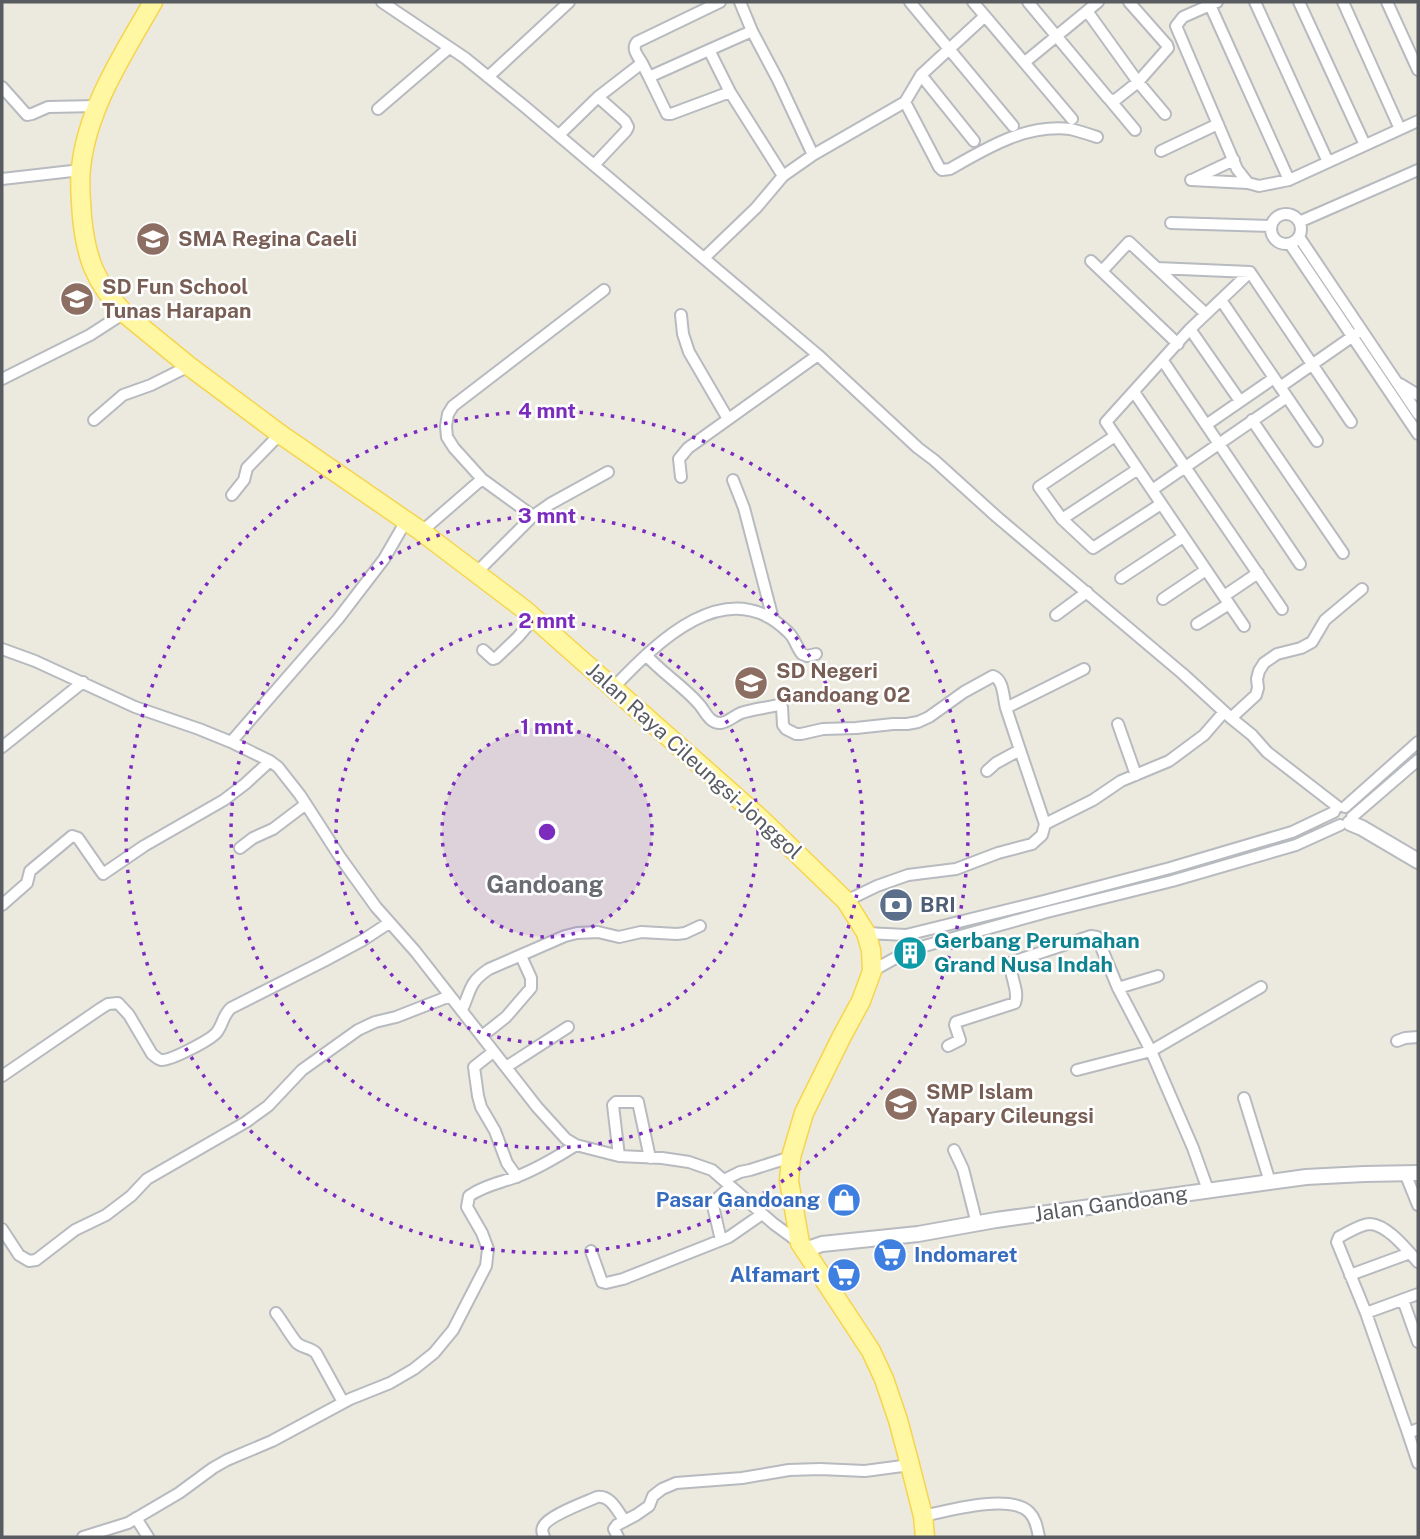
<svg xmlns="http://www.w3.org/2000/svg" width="1420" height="1539" viewBox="0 0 1420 1539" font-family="'Public Sans',sans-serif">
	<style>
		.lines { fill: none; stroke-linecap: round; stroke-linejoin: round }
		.minor-casing { stroke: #b7babf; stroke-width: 14 }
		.tertiary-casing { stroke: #b7babf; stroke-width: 18 }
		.primary-casing { stroke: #f6d44e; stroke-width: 21 }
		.minor { stroke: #fff; stroke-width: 10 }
		.tertiary { stroke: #fff; stroke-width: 14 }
		.primary { stroke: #fff7a1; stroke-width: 18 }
		.ring { fill: none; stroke: #7b2cbf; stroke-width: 3.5; stroke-dasharray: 3.5 7 }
		.labels { text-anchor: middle; stroke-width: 5; stroke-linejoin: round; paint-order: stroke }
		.education-label { font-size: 21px; font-weight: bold; fill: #785e54; stroke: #fff; text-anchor: start }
		.street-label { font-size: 21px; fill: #585c61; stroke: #fff }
		.service-label { font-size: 21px; font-weight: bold; fill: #4e5e75; stroke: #fff; text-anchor: start }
		.culture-label { font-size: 21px; font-weight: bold; fill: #0d838f; stroke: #fff; text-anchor: start }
		.shop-label { font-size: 21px; font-weight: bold; fill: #366cbe; stroke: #fff; text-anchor: end }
		.quarter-label { font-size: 24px; font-weight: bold; fill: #696d73; stroke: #fff }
		.centre { fill: #7b2cbf; stroke: #fff; stroke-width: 3.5 }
		.ring-label { font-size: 21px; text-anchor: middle; font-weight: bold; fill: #7b2cbf; stroke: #fff; stroke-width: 5; stroke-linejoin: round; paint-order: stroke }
	</style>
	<rect width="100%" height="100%" fill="#eceadf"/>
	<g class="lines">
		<g class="minor-casing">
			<path id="minor" d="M382,2L465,58L524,106L818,355L918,448L934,460L997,517L1183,674L1231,718L1252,735L1267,752L1338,807
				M910,2L1013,126
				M973,2L985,16L921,75L974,141
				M1028,2L1108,98L1114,101L1138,82L1168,48L1167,45L1129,2
				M1217,2L1183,17L1176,26L1237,169L1248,183L1259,186L1289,180L1418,121
				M1255,2L1328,162
				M1299,2L1365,145
				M1343,2L1400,129
				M1387,2L1418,70
				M1210,5L1289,180
				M1087,11L1138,82L1165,114
				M985,16L1072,119
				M752,31L778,80L813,155
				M709,50L752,31L740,2
				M1025,62L1098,2
				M642,63C638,56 631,49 637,42L720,2
				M488,77L569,2
				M649,77L667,114H671L730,92
				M2,87L27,115L32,114L48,107L98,106
				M1110,100L1135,130
				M905,102L939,167L942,170L950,169C987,148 1025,124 1070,129C1079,131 1088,134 1097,137
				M378,109L449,48
				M559,135L598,97L642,63L649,77L709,50L730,92L783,176
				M1161,151L1218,124
				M594,165L626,131L628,127L625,121L598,97
				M2,179L81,170
				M1194,179L1234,160
				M1191,180L1248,183
				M1271 229a15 15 0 1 1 30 0a15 15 0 1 1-30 0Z
				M1299,222L1418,170
				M1171,223L1271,226
				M1299,237L1418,414
				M1290,244L1418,434
				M704,258L756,208L783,176L813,155L905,102L921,75
				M1091,261L1178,344
				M1157,268L1250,272L1351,422
				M1102,271L1129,242L1206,314
				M604,290L453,406L448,414L446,426L447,437L454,448L482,479L533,516L550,504L608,472
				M1221,300L1317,441
				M681,315L683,334L689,352L728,419
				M1190,329L1240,401
				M1163,361L1300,564
				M2,379L90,335L124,313
				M1400,384L1418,395
				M1280,387L1356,334
				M1134,392L1282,609
				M94,420L123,395L151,385L189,366
				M1252,420L1343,553
				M1206,425L1274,378
				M1115,436L1039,487L1062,519L1093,548L1161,504
				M681,477L679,459L688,448L818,355
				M733,480L744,508L773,619
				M1152,490L1287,397
				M232,495L244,480L247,468L280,434
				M1062,519L1138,469
				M421,532L482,479
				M476,573L533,516
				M1121,578L1183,537
				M1224,596L1258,573
				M1163,599L1206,570
				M1056,615L1087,592
				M1197,624L1229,604
				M1244,626L1106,422L1190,329L1250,272
				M2,649L35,661L135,707L199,729L231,742L270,761L278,767L300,795L340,857L376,907L415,951L537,1107L566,1139L576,1145L619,1156L662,1158L689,1162L712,1170L774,1224L800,1243
				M483,650L493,659L496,658L518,637L534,618
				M646,655C662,673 682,685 698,703C705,710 709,724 721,723C728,722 734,716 741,713C753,709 766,708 778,705L782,707L783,725L786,729L796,734H801L823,729L856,728L893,724H907L918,722L929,717L964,692L993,676C1004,680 1003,697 1006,708L1084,669
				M613,688C656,643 727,571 788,632C795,638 796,647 802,654L807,656L816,654
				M1006,708L1020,750
				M1231,718L1256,695L1258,688L1257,679L1259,671L1264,663L1277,654L1301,648L1312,642L1325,620L1362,589
				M1118,724L1136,775
				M231,742L338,619L384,559L406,521
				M2,747L83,682
				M1345,807L1418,742
				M1352,817L1418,760
				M1045,824L1093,800L1121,781L1169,761L1204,735L1224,712
				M240,848L253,838L273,829L306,804
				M846,901L877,886L908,875L956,869L998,853L1032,844L1042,835L1045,824L1020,750L996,763L987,771
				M2,905L27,883L30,871L72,836L78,838L103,874L144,846L224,800L245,784L270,761
				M866,933L906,935L1044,901L1170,868L1292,832L1334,812
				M872,971L910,950L1047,912L1172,881L1296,845L1340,825
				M1118,988L1158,976
				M462,1010C471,990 469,982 489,969L565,936L577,933L598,932L619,937L641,932L677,934L685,933L700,926
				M482,1036L506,1017L531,988V978L521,956
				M1397,1041L1405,1038L1418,1037
				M948,1046L960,1040L955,1025L956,1022L1015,1003C1020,989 1008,976 1012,962L1091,936L1097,937L1118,988L1151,1051L1193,1148L1208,1190
				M493,1052L474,1067L478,1096L481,1107L495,1131L507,1163L517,1177
				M506,1067L568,1027
				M1077,1070L1151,1051L1261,987
				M2,1076L100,1009L108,1004L118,1003L129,1015L152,1054C155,1056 157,1059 161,1060C170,1061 211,1040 217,1032C223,1024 223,1015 231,1008L322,962L363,940L389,923
				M1244,1098L1270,1182
				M954,1150L963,1169L977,1224
				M619,1156L613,1105L616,1102H638L650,1158
				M1405,1173L1418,1205
				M724,1180L740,1172L750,1170L791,1157
				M2,1229L19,1255L29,1261L36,1260L75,1230L106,1215L131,1196L147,1179L246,1122L268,1106L302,1070L358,1030L375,1022L396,1017L450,996
				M721,1240L713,1206L719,1197L730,1187
				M591,1251L602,1282L606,1283L623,1279L729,1237L762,1214
				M1350,1275L1410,1253
				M1403,1300L1418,1342
				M276,1313C283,1322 289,1333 296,1342C301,1348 310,1347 316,1353L343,1402
				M1366,1313L1418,1294
				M1418,1429L1408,1433L1418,1463
				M1408,1433L1366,1313L1337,1242L1339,1237C1348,1233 1360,1224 1370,1224C1388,1225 1407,1250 1418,1262
				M923,1516C946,1511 1010,1493 1029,1512C1036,1519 1037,1528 1039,1537
				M136,1518L148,1537
				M83,1537L128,1523L179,1493L213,1468L227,1460L272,1441L350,1399L390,1383L414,1369L434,1353L453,1330L486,1266L488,1249L482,1233L467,1207L469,1196C483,1186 499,1183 516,1177C537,1169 557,1157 576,1145
				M544,1537C543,1533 541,1532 543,1527C547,1516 586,1502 597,1497C611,1495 617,1511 625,1521
				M618,1537L614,1529L617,1525L636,1515L649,1506L653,1496L662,1489L676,1483L742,1478L789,1470L820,1469L865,1471L910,1465"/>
		</g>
		<g class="tertiary-casing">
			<path id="tertiary" d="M1350,823L1362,828L1418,861
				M805,1250L822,1244L918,1234L996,1220L1306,1177L1364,1174L1418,1173"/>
		</g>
		<g class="primary-casing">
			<path id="primary" d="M153,2C124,53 87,108 81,168C79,184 81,200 82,217C86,258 95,282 124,313L189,366L280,434L418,529L525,610L760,818L846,901L866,933L871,950L872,971L861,1001L842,1036L804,1113L791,1157L789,1181L800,1243L871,1351L884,1379L898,1420L910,1465L923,1516L925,1537"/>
		</g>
		<use href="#minor" class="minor"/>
		<use href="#tertiary" class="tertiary"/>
		<use href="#primary" class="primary"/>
	</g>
	<circle cx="547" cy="832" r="105" fill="#7b2cbf" fill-opacity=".12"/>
	<g class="ring">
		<circle cx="547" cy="832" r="105"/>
		<circle cx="547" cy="832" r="211"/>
		<circle cx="547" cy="832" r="316"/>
		<circle cx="547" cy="832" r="421"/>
	</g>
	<defs>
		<g id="school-disc" transform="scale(1.75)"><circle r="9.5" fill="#8d6e63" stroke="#fff"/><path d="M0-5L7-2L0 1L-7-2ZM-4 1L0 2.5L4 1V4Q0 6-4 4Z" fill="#fff"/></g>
		<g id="bank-disc" transform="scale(1.75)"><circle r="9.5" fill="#5c6f8a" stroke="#fff"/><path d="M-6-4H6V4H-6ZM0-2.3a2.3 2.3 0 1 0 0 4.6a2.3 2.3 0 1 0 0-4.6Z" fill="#fff"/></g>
		<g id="building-disc" transform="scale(1.75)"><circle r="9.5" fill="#0f9aa8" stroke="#fff"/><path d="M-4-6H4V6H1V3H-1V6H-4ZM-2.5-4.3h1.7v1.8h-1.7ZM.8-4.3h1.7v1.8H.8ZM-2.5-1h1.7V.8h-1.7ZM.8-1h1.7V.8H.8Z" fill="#fff"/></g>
		<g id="shop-disc" transform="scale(1.75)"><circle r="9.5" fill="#3f7fe0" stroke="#fff"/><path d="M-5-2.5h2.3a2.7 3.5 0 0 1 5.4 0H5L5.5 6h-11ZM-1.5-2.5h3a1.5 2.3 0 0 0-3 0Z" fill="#fff"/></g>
		<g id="supermarket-disc" transform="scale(1.75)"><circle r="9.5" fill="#3f7fe0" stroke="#fff"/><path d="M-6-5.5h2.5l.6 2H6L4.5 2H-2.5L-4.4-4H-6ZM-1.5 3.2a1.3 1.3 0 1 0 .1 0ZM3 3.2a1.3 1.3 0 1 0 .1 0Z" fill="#fff"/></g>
	</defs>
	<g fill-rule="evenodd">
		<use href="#school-disc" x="153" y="239"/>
		<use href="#school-disc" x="77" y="299"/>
		<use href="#school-disc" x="751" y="683"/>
		<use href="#bank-disc" x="896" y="905"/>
		<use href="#building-disc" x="910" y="953"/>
		<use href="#school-disc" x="901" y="1104"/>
		<use href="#shop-disc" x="844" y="1200"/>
		<use href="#supermarket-disc" x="890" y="1255"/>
		<use href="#supermarket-disc" x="844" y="1275"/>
	</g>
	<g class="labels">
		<g class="education-label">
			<text x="178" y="246">SMA Regina Caeli</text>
			<text x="102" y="294">SD Fun School<tspan x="102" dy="24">Tunas Harapan</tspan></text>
			<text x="776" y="678">SD Negeri<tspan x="776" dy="24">Gandoang 02</tspan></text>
			<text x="926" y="1099">SMP Islam<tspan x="926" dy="24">Yapary Cileungsi</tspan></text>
		</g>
		<g class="street-label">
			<text transform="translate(694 761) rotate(42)" y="7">Jalan Raya Cileungsi-Jonggol</text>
			<text transform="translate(1111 1204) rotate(-8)" y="7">Jalan Gandoang</text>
		</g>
		<g class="service-label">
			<text x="920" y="912">BRI</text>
		</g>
		<g class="culture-label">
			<text x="934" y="948">Gerbang Perumahan<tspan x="934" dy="24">Grand Nusa Indah</tspan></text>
		</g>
		<g class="shop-label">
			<text x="820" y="1207">Pasar Gandoang</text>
			<text x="914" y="1262" text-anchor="start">Indomaret</text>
			<text x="820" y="1282">Alfamart</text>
		</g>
		<g class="quarter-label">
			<text x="545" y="893">Gandoang</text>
		</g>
	</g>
	<circle cx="547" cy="832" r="10" class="centre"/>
	<g class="ring-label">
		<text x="547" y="418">4 mnt</text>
		<text x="547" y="523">3 mnt</text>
		<text x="547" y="628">2 mnt</text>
		<text x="547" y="734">1 mnt</text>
	</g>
	<rect width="1420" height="1539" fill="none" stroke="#585c61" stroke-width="7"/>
</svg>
